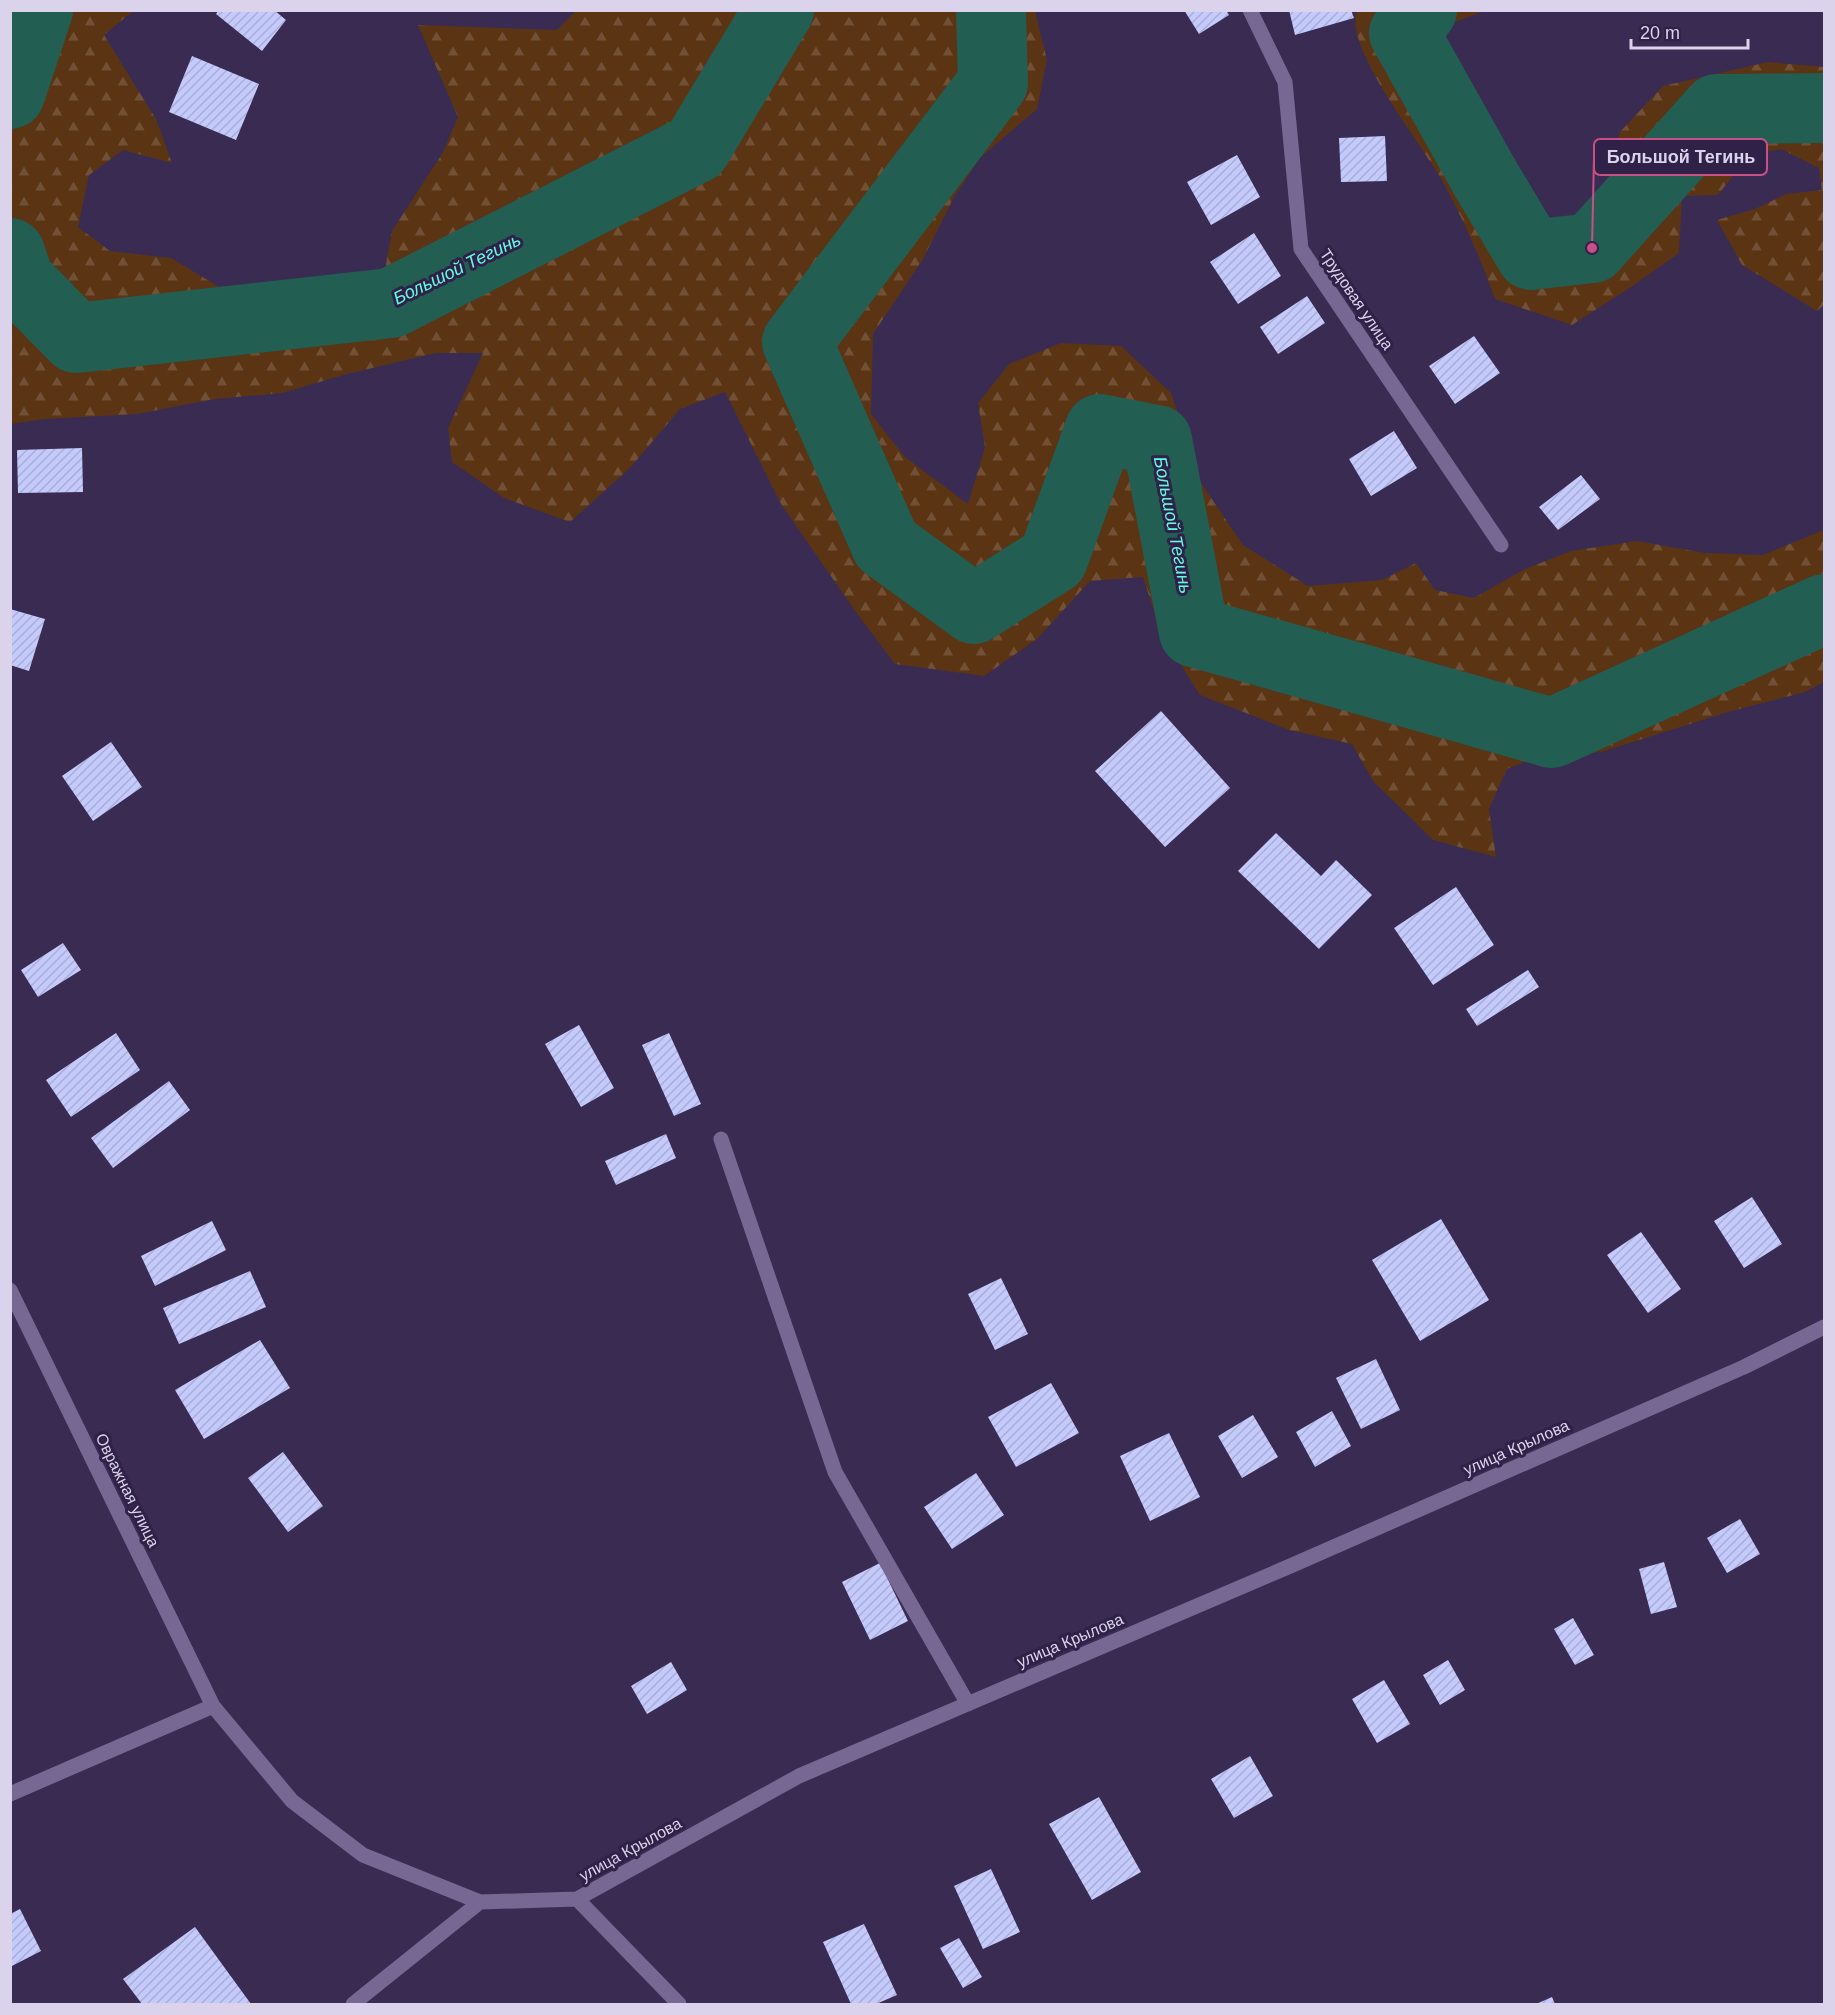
<svg xmlns="http://www.w3.org/2000/svg" width="1835" height="2015" viewBox="0 0 1835 2015" font-family="Arial,sans-serif">
	<style>
		.forest { fill: url(#forest-firs) }
		.lines { fill: none; stroke-linecap: round; stroke-linejoin: round }
		.river { stroke: #235e53; stroke-width: 70 }
		.building { fill: url(#building-hatch) }
		.minor { stroke: #766893; stroke-width: 15 }
		.labels { text-anchor: middle; stroke-width: 6; stroke-linejoin: round; paint-order: stroke }
		.street-label { font-size: 16px; fill: #dad3eb; stroke: #2f2147 }
		.water-label { font-size: 18px; font-style: italic; fill: #62fce0; stroke: #2f2147 }
		.leader { fill: none; stroke: #c95086; stroke-width: 2 }
		.callout-dot { fill: #c95086; stroke: #2f2147; stroke-width: 2 }
		.callout { fill: #2f2147; stroke: #c95086; stroke-width: 2 }
		.callout-label { font-size: 18px; text-anchor: middle; font-weight: bold; fill: #dad3eb }
	</style>
	<defs>
		<pattern id="forest-firs" width="22" height="20" patternUnits="userSpaceOnUse" patternTransform="scale(1.5)"><rect width="22" height="20" fill="#5a3413"/><path d="M5 1l3.5 6h-7zM16 11l3.5 6h-7z" fill="#715036"/></pattern>
		<pattern id="building-hatch" width="6" height="6" patternUnits="userSpaceOnUse" patternTransform="scale(1.5)"><rect width="6" height="6" fill="#c4cafb"/><path d="M-1 1l2-2M0 6l6-6M5 7l2-2" fill="none" stroke="#aaaed7"/></pattern>
	</defs>
	<rect width="100%" height="100%" fill="#392b52"/>
	<path class="forest" d="M577,10L1035,11L1047,60L1037,109L980,158L954,197L923,259L873,334L871,414L905,457L968,504L985,447L978,403L1009,364L1061,343L1121,346L1171,393L1201,483L1243,545L1308,586L1382,580L1416,563L1435,590L1474,598L1523,570L1571,551L1637,541L1705,553L1763,555L1824,530V682L1805,692L1728,712L1601,752L1538,757L1507,769L1489,809L1496,857L1433,840L1373,781L1352,744L1289,730L1200,695L1162,635L1143,577L1090,581L1037,639L984,676L895,664L853,608L781,504L725,392L680,409L630,468L570,522L504,498L452,462L448,428L483,353H436L347,374L282,393L215,399L137,414L45,419L11,424V11H133L104,35L156,119L172,163L123,150L89,175L78,227L110,251L171,258L239,299L329,297L385,270L392,231L442,154L458,117L418,25L557,30Z
		M1357,11H1499H1484L1424,34L1494,159L1525,201L1560,227L1598,220L1620,132L1663,86L1768,62L1824,67V305L1817,311L1742,265L1717,220L1755,209L1786,194L1822,190L1819,168L1781,149L1749,155L1718,195L1682,196L1679,253L1631,287L1572,325L1495,299C1481,259 1463,219 1443,182C1425,148 1342,46 1357,11Z"/>
	<g class="lines">
		<path class="river" d="M991,10L993,83L797,342L886,545L974,609L1053,559L1100,429L1157,440L1194,632L1552,733L1824,609
			M1422,10L1404,33L1484,176L1531,255L1592,248L1717,109L1824,108
			M10,94L38,10
			M10,253L19,280L76,338L391,303L696,148L779,10"/>
	</g>
	<path class="building" d="M219,10H274L286,20L262,51L216,14Z
		M1184,10H1226L1229,15L1199,34Z
		M1289,10H1351L1354,18L1295,35Z
		M192,56L259,84L236,140L169,112Z
		M1385,136L1387,181L1341,182L1339,138Z
		M1237,155L1260,197L1211,225L1187,182Z
		M1254,233L1281,276L1238,304L1210,262Z
		M1307,296L1325,323L1278,354L1260,327Z
		M1474,336L1500,373L1455,404L1429,366Z
		M1394,431L1417,468L1371,496L1349,459Z
		M82,448L83,492L18,493L17,450Z
		M1581,475L1600,499L1558,530L1539,507Z
		M10,609L45,619L29,671L10,665Z
		M1161,711L1230,788L1165,847L1095,771Z
		M111,742L142,787L93,821L62,776Z
		M1276,833L1321,876L1336,860L1372,895L1319,949L1238,871Z
		M1456,887L1494,945L1433,985L1394,928Z
		M63,943L81,970L38,997L21,970Z
		M1528,970L1539,987L1477,1026L1466,1009Z
		M579,1025L614,1088L581,1107L545,1044Z
		M116,1033L140,1070L71,1117L46,1080Z
		M669,1033L701,1104L674,1116L642,1045Z
		M169,1081L190,1110L113,1168L91,1138Z
		M666,1134L676,1158L616,1185L605,1161Z
		M1752,1197L1782,1244L1744,1268L1714,1221Z
		M1441,1219L1489,1300L1420,1341L1372,1260Z
		M212,1221L226,1250L155,1286L141,1256Z
		M1641,1232L1681,1289L1648,1313L1607,1255Z
		M250,1271L266,1307L179,1344L163,1308Z
		M1001,1278L1028,1334L995,1350L968,1294Z
		M260,1340L290,1388L204,1439L175,1390Z
		M1376,1359L1400,1410L1361,1429L1336,1378Z
		M1051,1383L1079,1433L1016,1467L988,1417Z
		M1332,1411L1351,1446L1315,1467L1296,1432Z
		M1253,1415L1278,1457L1242,1478L1218,1436Z
		M1169,1433L1200,1497L1150,1521L1120,1456Z
		M283,1452L323,1506L288,1532L248,1478Z
		M976,1473L1004,1515L952,1549L924,1507Z
		M1740,1519L1760,1554L1727,1573L1707,1538Z
		M1664,1562L1677,1607L1651,1614L1639,1569Z
		M880,1563L908,1621L870,1640L842,1582Z
		M1573,1618L1594,1655L1575,1665L1554,1629Z
		M1448,1660L1465,1690L1440,1705L1423,1675Z
		M671,1662L687,1690L647,1714L631,1686Z
		M1384,1680L1410,1724L1377,1743L1352,1699Z
		M1250,1756L1273,1796L1234,1818L1211,1779Z
		M1099,1797L1141,1872L1092,1900L1049,1824Z
		M991,1869L1020,1932L983,1949L954,1886Z
		M20,1909L41,1951L10,1967V1914Z
		M864,1924L897,1995L876,2004H851L823,1942Z
		M195,1927L251,2004H142L123,1979Z
		M959,1938L982,1977L963,1988L940,1948Z
		M1552,1997L1555,2004H1536Z"/>
	<g class="lines">
		<path class="minor" d="M1250,10L1285,82L1301,249L1501,545
			M721,1139L835,1472L968,1704
			M10,1290L213,1706L292,1801L363,1855L480,1902
			M10,1794L213,1706
			M577,1899L679,2004
			M353,2004L480,1902L577,1899L799,1776L1288,1567L1744,1367L1824,1327"/>
	</g>
	<g class="labels">
		<g class="street-label">
			<text transform="translate(1357 299) rotate(56)" y="6">Трудовая улица</text>
			<text transform="translate(1516 1447) rotate(-24)" y="6">улица Крылова</text>
			<text transform="translate(128 1490) rotate(64)" y="6">Овражная улица</text>
			<text transform="translate(1070 1640) rotate(-23)" y="6">улица Крылова</text>
			<text transform="translate(630 1849) rotate(-29)" y="6">улица Крылова</text>
		</g>
		<g class="water-label">
			<text transform="translate(457 269) rotate(-26)" y="6">Большой Тегинь</text>
			<text transform="translate(1173 525) rotate(79)" y="6">Большой Тегинь</text>
		</g>
	</g>
	<path class="leader" d="M1592 248L1594 157"/>
	<circle class="callout-dot" cx="1592" cy="248" r="6"/>
	<rect class="callout" x="1594" y="139" width="173" height="36" rx="6"/>
	<g class="callout-label">
		<text x="1681" y="163">Большой Тегинь</text>
	</g>
	<rect width="1835" height="2015" fill="none" stroke="#dad3eb" stroke-width="24"/>
	<path d="M1631 39v9h117v-9" fill="none" stroke="#dad3eb" stroke-width="3"/>
	<text x="1640" y="39" font-size="18" fill="#dad3eb" stroke="#2f2147" stroke-width="4.5" paint-order="stroke">20 m</text>
</svg>
